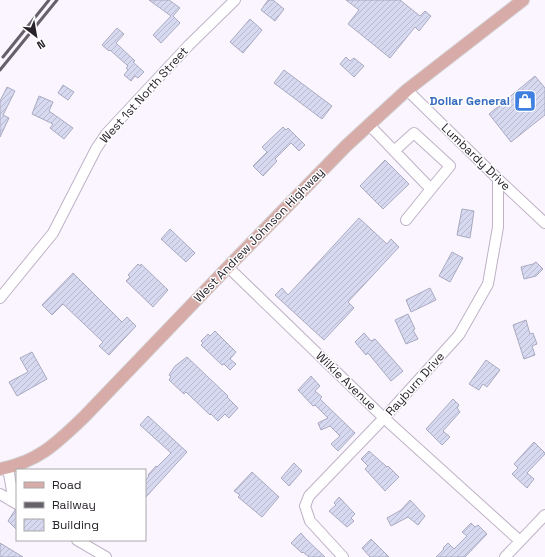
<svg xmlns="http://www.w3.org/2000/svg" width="545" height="557" viewBox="0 0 545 557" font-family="'Space Grotesk',sans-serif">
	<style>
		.building { fill: url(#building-hatch); stroke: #a9aac1 }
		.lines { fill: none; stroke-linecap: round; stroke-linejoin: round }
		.minor-casing { stroke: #bfb2c7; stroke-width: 12 }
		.major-casing { stroke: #d4d3d5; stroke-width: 14 }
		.minor { stroke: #fff; stroke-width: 10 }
		.major { stroke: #d7aba7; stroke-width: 12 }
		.rail { stroke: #666169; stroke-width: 3 }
		.labels { text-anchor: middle; stroke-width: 3; stroke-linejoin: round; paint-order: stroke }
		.street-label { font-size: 12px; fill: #28232b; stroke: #fff }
		.shop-label { font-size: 12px; font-weight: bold; fill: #366cbe; stroke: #fff; text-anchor: end }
	</style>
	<defs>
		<pattern id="building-hatch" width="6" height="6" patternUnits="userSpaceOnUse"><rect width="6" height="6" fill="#d7d9f1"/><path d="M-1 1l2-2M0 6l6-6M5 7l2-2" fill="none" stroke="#b9bacf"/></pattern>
	</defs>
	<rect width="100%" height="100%" fill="#faf5fe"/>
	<path class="building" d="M149,0H169L180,8L173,16L180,23L161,43L153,35L171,16Z
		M268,0H273L284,9L275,21L261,10Z
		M346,0H400L420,16L425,11L431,16L419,31L415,27L390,58L348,24L359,10Z
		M250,19L262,30L243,53L230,42Z
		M117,28L124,34L116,43L135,61L133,62L144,72L138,78L135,76L131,81L124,75L128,70L126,68L128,66L110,50L109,51L102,45Z
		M346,57L350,61L354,58L364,66L354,77L340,64Z
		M284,70L332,106L322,119L274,83Z
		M535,76L545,88V115L511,142L489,114Z
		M63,85L74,92L68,100L58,93Z
		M7,87L15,91L3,115L9,118L0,137V101Z
		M39,96L53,102L49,111L73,128L64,139L50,128L53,124L32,114Z
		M283,127L286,130L288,128L305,145L299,151L291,143L275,159L277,161L263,176L253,166L267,152L262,147Z
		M385,160L409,184L383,209L360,186Z
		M462,209L474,211L470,238L457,235Z
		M359,218L387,244L391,239L399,247L348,302L354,308L324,340L275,295L282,288L288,295Z
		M170,229L195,253L186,262L161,239Z
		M452,252L463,258L450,282L439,276Z
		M536,262L543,269L536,276L524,279L521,267L533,264Z
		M138,264L140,266L141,264L168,290L153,307L126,281L130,277L128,275Z
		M73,273L122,322L127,317L136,326L109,355L99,346L103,342L63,304L52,315L42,305Z
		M430,288L436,300L411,312L406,300Z
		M408,314L415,329L413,330L418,339L406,344L395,320Z
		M526,320L530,334L533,333L537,344L532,346L535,355L524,359L513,325Z
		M215,331L236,352L230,359L236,364L230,370L224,364L222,365L201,345L203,343L201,341L208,334L210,336Z
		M364,333L371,341L375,339L403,371L391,381L368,353L366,355L355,342Z
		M32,352L47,379L17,396L9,382L28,372L20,358Z
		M187,357L228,396L227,397L238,408L229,418L225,414L218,421L211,414L210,415L186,392L184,394L169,380L171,377L169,375L175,366Z
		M486,360L500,370L487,387L483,384L479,390L469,384Z
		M311,376L320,386L315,391L322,397L320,399L355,433L338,451L331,444L340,436L330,426L321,430L318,423L328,418L315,405L313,406L298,390Z
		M453,399L459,405L457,408L460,412L443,431L450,437L442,445L426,429Z
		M148,416L187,452L145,498V481L149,476L148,475L156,466L157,467L171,453L140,425Z
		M534,442L545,453V454L527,473L534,479L527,488L512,474L518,468L514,464Z
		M369,451L387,467L388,466L399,477L385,491L365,469L368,466L361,459Z
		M294,463L302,471L289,486L281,478Z
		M252,472L279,497L262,517L238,497L240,495L234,491Z
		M339,497L355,514L351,518L354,521L347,527L329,511L336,505L334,503Z
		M410,500L425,516L418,525L408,517L391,526L387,518L401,510Z
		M15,510H17V530L8,521Z
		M471,523L475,527L478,525L487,534L465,557H436L444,549L443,548L448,543L454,549L467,536L462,532Z
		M301,533L306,539L325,557H309L303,552L302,553L291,543Z
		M371,539L389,557H370L362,548Z
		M0,543L23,557H0Z"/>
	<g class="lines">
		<g class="minor-casing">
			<path id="minor" d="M407,90L498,179L545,223
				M369,125C390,146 410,168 431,189L450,166L414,133L394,151
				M406,220L431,189
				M228,267L384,418L520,541
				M0,298L53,233L96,149L106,134L189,45L235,0
				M8,468L12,491L10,500
				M0,494L17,504
				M77,540L106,557
				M343,557L310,521L305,506L309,496L384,418L459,335L488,284L498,227V179
				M505,557L545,515"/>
		</g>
		<g class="major-casing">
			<path id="major" d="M0,469C38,462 57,443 84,417L228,267L346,146L407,90L523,0"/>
		</g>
		<use href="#minor" class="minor"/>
		<use href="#major" class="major"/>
		<path class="rail" d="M3,57L49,0
			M0,70L57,0"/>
	</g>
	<defs>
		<g id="shop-square" transform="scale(1.15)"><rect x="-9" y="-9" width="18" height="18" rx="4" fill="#3f7fe0" stroke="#fff"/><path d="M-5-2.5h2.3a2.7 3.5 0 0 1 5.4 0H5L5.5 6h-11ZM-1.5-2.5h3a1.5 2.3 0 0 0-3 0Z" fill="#fff"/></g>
	</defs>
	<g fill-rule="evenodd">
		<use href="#shop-square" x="525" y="101"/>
	</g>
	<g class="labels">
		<g class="street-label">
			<text transform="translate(144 95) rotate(-48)" y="4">West 1st North Street</text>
			<text transform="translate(476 157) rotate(44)" y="4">Lumbardy Drive</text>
			<text transform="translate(259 235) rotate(-46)" y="4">West Andrew Johnson Highway</text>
			<text transform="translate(346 381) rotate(44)" y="4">Wilkie Avenue</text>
			<text transform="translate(415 384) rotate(-48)" y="4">Rayburn Drive</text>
		</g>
		<g class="shop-label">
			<text x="510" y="105">Dollar General</text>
		</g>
	</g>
	<rect x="16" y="469" width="130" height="72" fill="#ffffff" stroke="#a9a7aa"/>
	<rect x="24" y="482" width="20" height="6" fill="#d7aba7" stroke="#a9a7aa"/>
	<text x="52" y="489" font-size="12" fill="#28232b">Road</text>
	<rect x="24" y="502" width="20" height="6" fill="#666169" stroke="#a9a7aa"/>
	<text x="52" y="509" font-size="12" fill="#28232b">Railway</text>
	<rect x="24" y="519" width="20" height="12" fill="url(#building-hatch)" stroke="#a9a7aa"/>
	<text x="52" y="529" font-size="12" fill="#28232b">Building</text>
	<g transform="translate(36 36) rotate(149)" stroke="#ffffff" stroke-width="3" paint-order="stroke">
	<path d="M0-3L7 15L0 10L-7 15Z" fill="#28232b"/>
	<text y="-6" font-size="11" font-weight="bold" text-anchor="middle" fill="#28232b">N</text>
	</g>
</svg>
